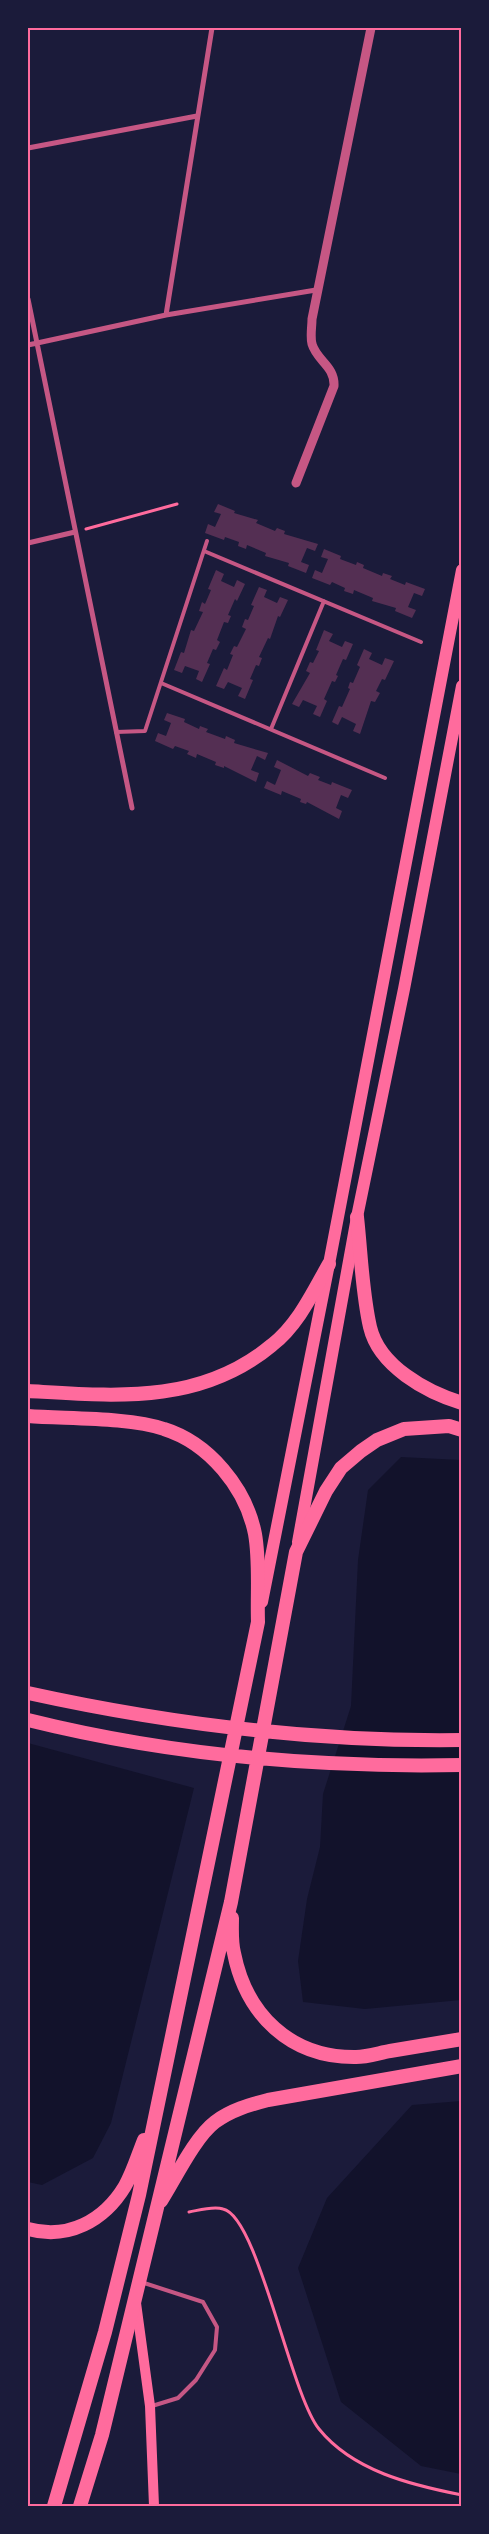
<svg xmlns="http://www.w3.org/2000/svg" width="489" height="2534" viewBox="0 0 489 2534" font-family="Quicksand,sans-serif">
	<style>
		.water { fill: #12122b }
		.building { fill: #542f53 }
		.lines { fill: none; stroke-linecap: round; stroke-linejoin: round }
		.path { stroke: #ff6b9d; stroke-width: 3 }
		.service { stroke: #c65784; stroke-width: 4 }
		.minor { stroke: #c65784; stroke-width: 5 }
		.tertiary { stroke: #c65784; stroke-width: 9 }
		.secondary { stroke: #ff6b9d; stroke-width: 10 }
		.primary { stroke: #ff6b9d; stroke-width: 12 }
		.trunk { stroke: #ff6b9d; stroke-width: 14 }
		.neatline { fill: none; stroke: #ff6b9d; stroke-width: 2 }
	</style>
	<rect width="100%" height="100%" fill="#1b1b3a"/>
	<path class="water" d="M401,1457L461,1460V2000L365,2009L303,2002L298,1961L307,1899L320,1847L323,1794L351,1706L358,1560L368,1490Z
		M28,1743L194,1788L111,2123L93,2158L42,2185L28,2182Z
		M461,2101H462L461,2474L421,2466L341,2402L298,2268L327,2198L412,2105Z"/>
	<path class="building" d="M218,504L235,511L234,513L258,520L256,523L275,531L277,528L285,531L284,534L318,544L315,551L307,548L301,562L309,565L306,573L288,566L289,563L265,556L266,553L247,545L246,549L238,546L239,542L225,537L224,540L205,533L208,524L215,527L221,514L214,512Z
		M324,549L341,556L340,559L356,565L357,562L364,565L363,568L382,576L383,573L392,576L390,579L405,585L406,582L425,589L422,596L414,593L408,607L416,610L412,618L395,611L396,608L372,601L373,598L354,590L353,594L344,591L345,588L332,582L330,585L312,578L315,570L322,573L328,559L321,557Z
		M216,570L224,574L221,581L234,587L237,580L245,584L237,601L235,599L228,615L231,616L228,623L224,622L217,640L220,642L216,650L213,649L207,663L210,664L202,682L196,679L199,671L185,666L182,673L174,670L181,652L184,653L191,630L194,631L203,612L199,611L202,602L205,604L211,590L208,589Z
		M259,587L267,590L264,597L277,603L280,597L288,600L280,617L278,616L270,639L268,638L259,657L262,658L259,666L256,665L250,679L253,680L245,699L238,696L242,688L228,682L224,689L216,686L224,668L227,670L233,655L230,654L234,646L237,647L246,629L242,627L245,619L248,620L254,606L251,605Z
		M324,630L333,634L329,641L342,647L345,641L353,644L346,660L343,659L336,675L338,676L335,682L332,681L324,699L327,701L320,717L313,714L317,706L303,700L299,707L292,704L310,673L306,671L310,662L313,663L319,651L316,650Z
		M364,649L372,653L369,659L382,665L385,658L394,661L385,680L382,679L376,691L380,693L375,702L371,701L360,734L353,731L356,724L342,717L338,725L332,722L339,706L342,707L350,689L348,688L350,682L353,683L360,667L357,665Z
		M167,713L185,719L184,722L199,729L200,726L208,729L206,732L225,739L226,736L235,740L234,743L268,753L265,760L257,756L251,770L259,773L256,782L224,766V768L215,765L216,762L197,754L196,758L187,754L189,751L175,746L173,749L155,741L158,733L166,736L171,723L164,720Z
		M277,760L308,776L310,773L320,777L318,780L331,785L332,782L352,790L348,798L341,795L336,808L342,811L339,819L307,802L306,804L300,802L301,799L282,791L281,795L264,788L267,781L275,785L281,770L274,767Z"/>
	<g class="lines">
		<path class="path" d="M86,529L177,504
			M189,2212C200,2210 213,2206 223,2209C258,2216 290,2393 319,2429C353,2471 411,2485 462,2495"/>
		<path class="service" d="M204,551L421,642
			M161,683L385,778
			M271,729L324,601
			M116,732L145,731L207,541
			M141,2282L203,2302L217,2327L215,2350L196,2380L178,2398L152,2406"/>
		<path class="minor" d="M28,148L197,116
			M28,299L132,808
			M166,315L212,28
			M28,345L166,315L316,290
			M28,543L75,532"/>
		<path class="tertiary" d="M296,483L334,386C335,366 317,361 312,344C310,336 312,327 312,319L371,28"/>
		<path class="secondary" d="M136,2303L150,2406L154,2506"/>
		<path class="primary" d="M298,1542L357,1217L404,989L462,686
			M262,1602L329,1264L462,570"/>
		<path class="trunk" d="M357,1217C361,1253 362,1292 370,1327C379,1366 426,1392 462,1403
			M28,1391C115,1396 200,1405 272,1345C298,1325 313,1292 329,1264
			M28,1416C66,1419 129,1417 164,1429C209,1443 246,1488 255,1534C260,1562 257,1593 258,1622L139,2195L105,2332L54,2506
			M28,1693C169,1724 316,1742 462,1740
			M28,1720C169,1755 316,1768 462,1765
			M232,1918C232,1929 231,1942 234,1953C246,2014 290,2058 356,2057C367,2057 379,2053 390,2051C414,2047 438,2043 462,2039
			M161,2201C175,2179 195,2137 215,2122C231,2110 249,2105 268,2100L462,2066
			M28,2229C68,2240 104,2221 125,2186C133,2172 138,2155 144,2140
			M80,2506L102,2435L231,1902L296,1552L326,1491L341,1468L361,1451L377,1440L404,1429L449,1426L462,1430"/>
	</g>
	<rect width="489" height="2534" fill="none" stroke="#1b1b3a" stroke-width="58"/>
	<rect x="29" y="29" width="431" height="2476" class="neatline"/>
</svg>
